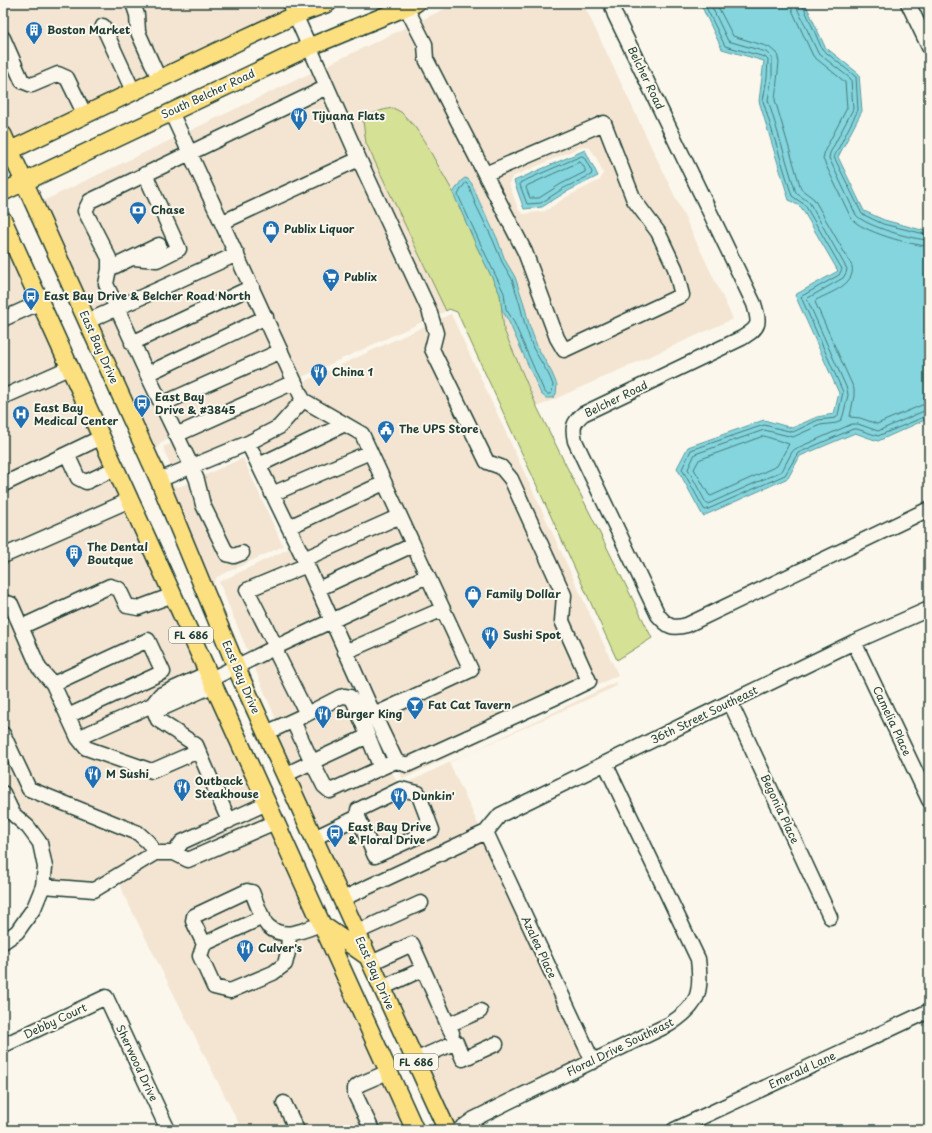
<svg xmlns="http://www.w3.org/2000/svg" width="932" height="1133" viewBox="0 0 932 1133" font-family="'Playpen Sans',sans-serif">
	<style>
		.built { fill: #f3e5d1; fill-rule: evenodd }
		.green { fill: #d5e194; stroke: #7a8f64 }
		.water { fill: #84d5de; stroke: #5c989a }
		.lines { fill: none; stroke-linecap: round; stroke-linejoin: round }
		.shore { stroke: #477a78; stroke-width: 1 }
		.minor-casing { stroke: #1f3d34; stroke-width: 17 }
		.major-casing { stroke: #1f3d34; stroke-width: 20 }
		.minor { stroke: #fbf7ec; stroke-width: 14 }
		.major { stroke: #fce080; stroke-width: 17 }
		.labels { text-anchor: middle; stroke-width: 4; stroke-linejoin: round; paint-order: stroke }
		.shield { fill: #fbf7ec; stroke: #61756b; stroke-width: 1 }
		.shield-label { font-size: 10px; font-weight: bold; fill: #1f3d34 }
		.poi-label { font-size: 11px; font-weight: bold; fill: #1f3d34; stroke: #fbf7ec; text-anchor: start }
		.street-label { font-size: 11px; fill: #1f3d34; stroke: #fbf7ec }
	</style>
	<rect width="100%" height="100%" fill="#fbf7ec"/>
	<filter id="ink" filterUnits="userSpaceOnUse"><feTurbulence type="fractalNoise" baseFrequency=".025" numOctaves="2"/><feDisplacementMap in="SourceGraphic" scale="8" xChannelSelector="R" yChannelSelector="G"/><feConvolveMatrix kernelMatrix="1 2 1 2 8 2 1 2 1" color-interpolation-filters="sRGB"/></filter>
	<g filter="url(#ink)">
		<path class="built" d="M3,3H310L14,142L3,118Z
			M457,3H583L733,319L537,407L504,330L502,310L557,385L552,373L537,346L529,324L524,304L515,277L505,260L497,238L479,201L472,184L461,181L453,193L426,144L415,127L401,112L366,143L446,311L161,442L157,449L172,485L179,487L243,458L283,546L217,577L213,584L272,724L280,727L354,691L397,782L405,784L616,682L617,686L449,762L480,828L345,891L246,674L41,202ZM583,146L590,148L596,157L603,173L600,180L568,196L545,211L524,214L519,211L509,184L512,177Z
			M3,242L167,599L407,1130H242L125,897L120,883L49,884L3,788V592L5,591L3,587Z
			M451,314L618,675L403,779L357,684L277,722L219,582L290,548L246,451L177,482L163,447Z
			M482,840L584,1058L453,1127L350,902Z"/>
		<path class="green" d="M393,108L401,112L415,127L426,144L453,192L477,247L500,294L504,330L537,407L652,638L617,660L457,312L449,309L446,311L366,143L363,121C373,112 381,110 393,108Z"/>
		<path class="water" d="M700,3H805L825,47L859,74L862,111L838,157L864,211L884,220L929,232V418L878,441L855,433L800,456L788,478L703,516L677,468L688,447L764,420L792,428L817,417L834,414L839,393L795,295L838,271L801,207L789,200L759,101L764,61L722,49Z
			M585,150L598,176L566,192L542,207L524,209L514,181Z
			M465,178L468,179L472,184L479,201L497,238L505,260L515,277L524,304L529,324L537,346L552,373L557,385L556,394L553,398H546L541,394L509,322L502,310L500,294L477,247L453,193L461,181Z"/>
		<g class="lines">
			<path class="shore" d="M704,3L725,46L765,57L768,60L767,77L763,101L792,196L805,205L842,269L839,275L802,296L801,297L843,392L838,415L836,418L818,420L793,432L764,425L691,450L682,469L704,509L706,510L785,475L798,453L853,429H857L878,436L929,415
				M710,3L728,41L766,52L772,58V77L768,100L796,193L809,202L847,269L846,273L843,278L808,298L807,299L847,389L848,395L843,416L841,420L837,423L820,425L793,437L764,430L695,454L688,469L706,503L708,504L782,471L792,452L795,449L852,424H858L878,431L924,411L929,410
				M716,3L733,36L769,47L777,54L779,62L775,100L801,189L814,199L852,266C856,285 829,293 816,300L815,302L854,389V396L850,417L860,418L877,424L922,405L929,404
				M791,3L792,10L813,56L845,82L847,108L825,150L823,159L851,218C860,231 913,246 929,246
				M797,3V8L818,53L851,79L853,109L830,153L829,158L856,215C865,226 914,240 929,240
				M802,3L822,49L856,77L858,110L834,157L862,214L883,224L929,235
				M582,156L584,157L592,172L591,175L564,188L541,203L527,204L520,185V183Z
				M580,162C583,164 586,170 585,172L561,184L539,198H530L526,188L527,186Z
				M466,183L469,186L475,203L493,240L502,262L512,279L520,305L525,325L533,348L549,375L553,385L552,392L550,394H547L544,391L513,320L506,309L504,293L481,245L458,195L461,189Z
				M764,436L789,444L777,466L711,496L709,495L694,469L699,460Z"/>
			<g class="minor-casing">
				<path id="minor" d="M133,3L137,15L138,32L159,79
					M404,3L425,44L426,59L525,252L557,338L564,350L682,295L675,268L658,232L634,200L604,123L485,174
					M611,3L615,15L754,304C760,324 760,327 742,338L583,414C573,423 572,427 575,441L658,615C668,627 672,629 687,625L929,509
					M908,3L929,47
					M103,26L133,91
					M3,38L22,81L32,85L58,74L67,78L85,115
					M171,112L303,400L362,434L471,670L374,715L396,761L407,765L552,699L589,681L562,621L564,595L511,479L501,467L487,462L432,349L436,333L429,310L359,159L290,3
					M223,222L359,159
					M237,254L117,308L149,378L189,461L197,480L203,505L227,554L234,556L242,553
					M133,258L157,260L179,249L145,174
					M109,269L159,245
					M3,319L41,302
					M88,321L117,308L106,284L109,269V258L85,211L90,201L327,87
					M132,343L252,287
					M147,374L266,317
					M3,397L71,367
					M162,404L281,351
					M176,435L294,382
					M248,443L279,427L303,400
					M67,454L78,478L86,482L116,468
					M259,465L345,424
					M159,480L248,443L307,565
					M4,484L102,437
					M272,494L370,452
					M289,527L384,483
					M3,556L130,500
					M304,559L400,516
					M318,589L413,545
					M3,602L11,604L39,668L53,684L78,738L86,748L152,771L198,751
					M21,627L110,586L119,589L127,606L138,608L173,595
					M854,642L929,800
					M345,652L443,609
					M211,679L276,647L247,590L307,565L374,715
					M53,684L148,640L163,672L68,716
					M730,702L830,917
					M152,705L158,720L196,745L229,821
					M152,705L163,708L214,685
					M307,714L340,697L344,696L350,697L354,702L381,768
					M266,733L307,714L278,656L276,647L427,576
					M3,734L29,789L138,833L148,842L155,853
					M368,736L312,762L324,786L330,791L396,761
					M78,738L152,705L160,695L208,673
					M285,775L312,762L293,721
					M3,793L13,814L28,827L40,843L45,867L43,886L94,890L155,853H174
					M267,803L182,842L174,853L188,860L275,822
					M486,832L593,1062
					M314,838L358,817L375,856L432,830L418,793L401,789L358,810V817
					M342,899L486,832L500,815L730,702L854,642L929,609
					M263,917L204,944L193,921L194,916L247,891L252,892C255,899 263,922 268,926C284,941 304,930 321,924
					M357,932L421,903
					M3,942L17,932L34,908L43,886
					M204,944L200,956L214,987L230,991L273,973L285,964L288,952L289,934
					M371,963L412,944L448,1025
					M382,988L423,969
					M452,1033L448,1025L480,1011
					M4,1045L106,997L168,1130
					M415,1060L456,1042L463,1059L496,1044
					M284,1103L297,1130
					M372,1130L355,1094V1088L360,1084L388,1072
					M459,1130L474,1119L508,1102L670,1024C699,1005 702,993 698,959L605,763
					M674,1130L929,1011"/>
			</g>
			<g class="major-casing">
				<path id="major" d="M3,135L159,480L240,676L447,1130
					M3,154L239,41L295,15L328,3
					M3,192L309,47L416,3
					M3,220L415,1130
					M321,924L367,956"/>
			</g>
			<use href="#minor" class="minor"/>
			<use href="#major" class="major"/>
		</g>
	</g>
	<defs>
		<g id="building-pin" transform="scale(0.9)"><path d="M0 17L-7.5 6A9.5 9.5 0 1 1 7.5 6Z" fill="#1f6fb2" stroke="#fbf7ec"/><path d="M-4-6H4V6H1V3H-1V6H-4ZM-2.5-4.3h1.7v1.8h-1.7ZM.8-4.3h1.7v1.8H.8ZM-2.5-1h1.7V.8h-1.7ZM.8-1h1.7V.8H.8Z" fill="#fff"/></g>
		<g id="restaurant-pin" transform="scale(0.9)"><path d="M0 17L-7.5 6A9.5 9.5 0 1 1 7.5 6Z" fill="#1f6fb2" stroke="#fbf7ec"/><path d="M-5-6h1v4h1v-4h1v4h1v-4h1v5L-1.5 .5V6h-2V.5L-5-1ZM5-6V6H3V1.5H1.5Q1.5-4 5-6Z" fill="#fff"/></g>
		<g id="bank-pin" transform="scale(0.9)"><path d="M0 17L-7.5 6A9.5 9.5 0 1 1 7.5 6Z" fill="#1f6fb2" stroke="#fbf7ec"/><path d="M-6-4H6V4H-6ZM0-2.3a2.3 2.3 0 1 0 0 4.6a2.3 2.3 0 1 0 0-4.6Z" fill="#fff"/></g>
		<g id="shop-pin" transform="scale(0.9)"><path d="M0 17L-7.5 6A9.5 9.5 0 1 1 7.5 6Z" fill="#1f6fb2" stroke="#fbf7ec"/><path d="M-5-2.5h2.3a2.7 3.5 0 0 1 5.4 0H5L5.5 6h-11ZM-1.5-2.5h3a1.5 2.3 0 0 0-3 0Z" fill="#fff"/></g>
		<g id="supermarket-pin" transform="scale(0.9)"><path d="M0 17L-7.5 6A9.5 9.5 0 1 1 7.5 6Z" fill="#1f6fb2" stroke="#fbf7ec"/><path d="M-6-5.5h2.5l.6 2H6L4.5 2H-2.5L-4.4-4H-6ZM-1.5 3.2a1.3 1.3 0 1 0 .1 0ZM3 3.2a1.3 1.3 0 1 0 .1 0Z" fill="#fff"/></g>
		<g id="bus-pin" transform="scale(0.9)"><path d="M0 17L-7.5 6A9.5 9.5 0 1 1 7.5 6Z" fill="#1f6fb2" stroke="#fbf7ec"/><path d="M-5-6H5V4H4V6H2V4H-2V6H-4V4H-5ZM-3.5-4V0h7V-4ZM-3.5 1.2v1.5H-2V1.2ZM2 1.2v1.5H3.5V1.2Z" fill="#fff"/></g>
		<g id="hospital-pin" transform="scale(0.9)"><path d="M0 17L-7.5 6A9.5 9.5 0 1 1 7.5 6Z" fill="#1f6fb2" stroke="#fbf7ec"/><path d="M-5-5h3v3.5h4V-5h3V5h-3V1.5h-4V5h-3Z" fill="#fff"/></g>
		<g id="civic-pin" transform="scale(0.9)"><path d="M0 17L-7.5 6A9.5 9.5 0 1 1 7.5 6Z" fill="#1f6fb2" stroke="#fbf7ec"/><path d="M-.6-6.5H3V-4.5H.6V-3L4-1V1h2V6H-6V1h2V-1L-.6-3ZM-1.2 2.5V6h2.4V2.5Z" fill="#fff"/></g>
		<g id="bar-pin" transform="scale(0.9)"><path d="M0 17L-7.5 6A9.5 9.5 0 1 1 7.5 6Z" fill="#1f6fb2" stroke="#fbf7ec"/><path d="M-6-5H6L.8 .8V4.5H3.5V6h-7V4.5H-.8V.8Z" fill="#fff"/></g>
	</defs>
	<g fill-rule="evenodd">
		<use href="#building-pin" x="34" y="30"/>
		<use href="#restaurant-pin" x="299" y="116"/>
		<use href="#bank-pin" x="138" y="210"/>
		<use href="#shop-pin" x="271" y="229"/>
		<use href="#supermarket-pin" x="331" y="277"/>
		<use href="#bus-pin" x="31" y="296"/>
		<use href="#restaurant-pin" x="319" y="372"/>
		<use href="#bus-pin" x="142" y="403"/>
		<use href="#hospital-pin" x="21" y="414"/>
		<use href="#civic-pin" x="386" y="429"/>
		<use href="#building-pin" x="74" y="553"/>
		<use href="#shop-pin" x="473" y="594"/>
		<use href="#restaurant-pin" x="490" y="635"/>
		<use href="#bar-pin" x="415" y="705"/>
		<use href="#restaurant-pin" x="323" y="714"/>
		<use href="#restaurant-pin" x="93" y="774"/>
		<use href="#restaurant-pin" x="182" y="787"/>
		<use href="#restaurant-pin" x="399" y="796"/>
		<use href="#bus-pin" x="335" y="833"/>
		<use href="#restaurant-pin" x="245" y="948"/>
	</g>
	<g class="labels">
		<g class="shield">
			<rect x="169" y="627" width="44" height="16" rx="3"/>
			<rect x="394" y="1054" width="44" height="16" rx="3"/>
		</g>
		<g class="shield-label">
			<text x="191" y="639">FL 686</text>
			<text x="416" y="1066">FL 686</text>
		</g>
		<g class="poi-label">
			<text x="47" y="34">Boston Market</text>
			<text x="312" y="120">Tijuana Flats</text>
			<text x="151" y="214">Chase</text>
			<text x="284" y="233">Publix Liquor</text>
			<text x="344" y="281">Publix</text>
			<text x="44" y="300">East Bay Drive &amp; Belcher Road North</text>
			<text x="332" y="376">China 1</text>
			<text x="155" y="401">East Bay<tspan x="155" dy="13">Drive &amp; #3845</tspan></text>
			<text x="34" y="412">East Bay<tspan x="34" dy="13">Medical Center</tspan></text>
			<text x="399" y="433">The UPS Store</text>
			<text x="87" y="551">The Dental<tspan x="87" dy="13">Boutque</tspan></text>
			<text x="486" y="598">Family Dollar</text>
			<text x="503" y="639">Sushi Spot</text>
			<text x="428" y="709">Fat Cat Tavern</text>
			<text x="336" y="718">Burger King</text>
			<text x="106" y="778">M Sushi</text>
			<text x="195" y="785">Outback<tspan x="195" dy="13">Steakhouse</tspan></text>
			<text x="412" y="800">Dunkin'</text>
			<text x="348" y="831">East Bay Drive<tspan x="348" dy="13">&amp; Floral Drive</tspan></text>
			<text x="258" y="952">Culver's</text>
		</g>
		<g class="street-label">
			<text transform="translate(646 78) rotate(64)" y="4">Belcher Road</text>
			<text transform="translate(208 94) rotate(-25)" y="4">South Belcher Road</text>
			<text transform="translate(99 347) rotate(66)" y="4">East Bay Drive</text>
			<text transform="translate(616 399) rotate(-26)" y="4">Belcher Road</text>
			<text transform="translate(241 677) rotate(67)" y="4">East Bay Drive</text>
			<text transform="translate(704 715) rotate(-26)" y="4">36th Street Southeast</text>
			<text transform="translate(892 721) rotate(65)" y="4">Camelia Place</text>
			<text transform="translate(780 809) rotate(65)" y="4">Begonia Place</text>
			<text transform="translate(539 947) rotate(65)" y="4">Azalea Place</text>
			<text transform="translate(375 973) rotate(66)" y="4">East Bay Drive</text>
			<text transform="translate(55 1021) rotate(-25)" y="4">Debby Court</text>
			<text transform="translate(620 1047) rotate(-26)" y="4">Floral Drive Southeast</text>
			<text transform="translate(137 1063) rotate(65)" y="4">Sherwood Drive</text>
			<text transform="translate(802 1070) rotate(-25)" y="4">Emerald Lane</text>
		</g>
	</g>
	<rect width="932" height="1133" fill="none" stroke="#fbf7ec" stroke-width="16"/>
	<rect x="8" y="8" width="916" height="1117" fill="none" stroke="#1f3d34" stroke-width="1.5" filter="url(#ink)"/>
</svg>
